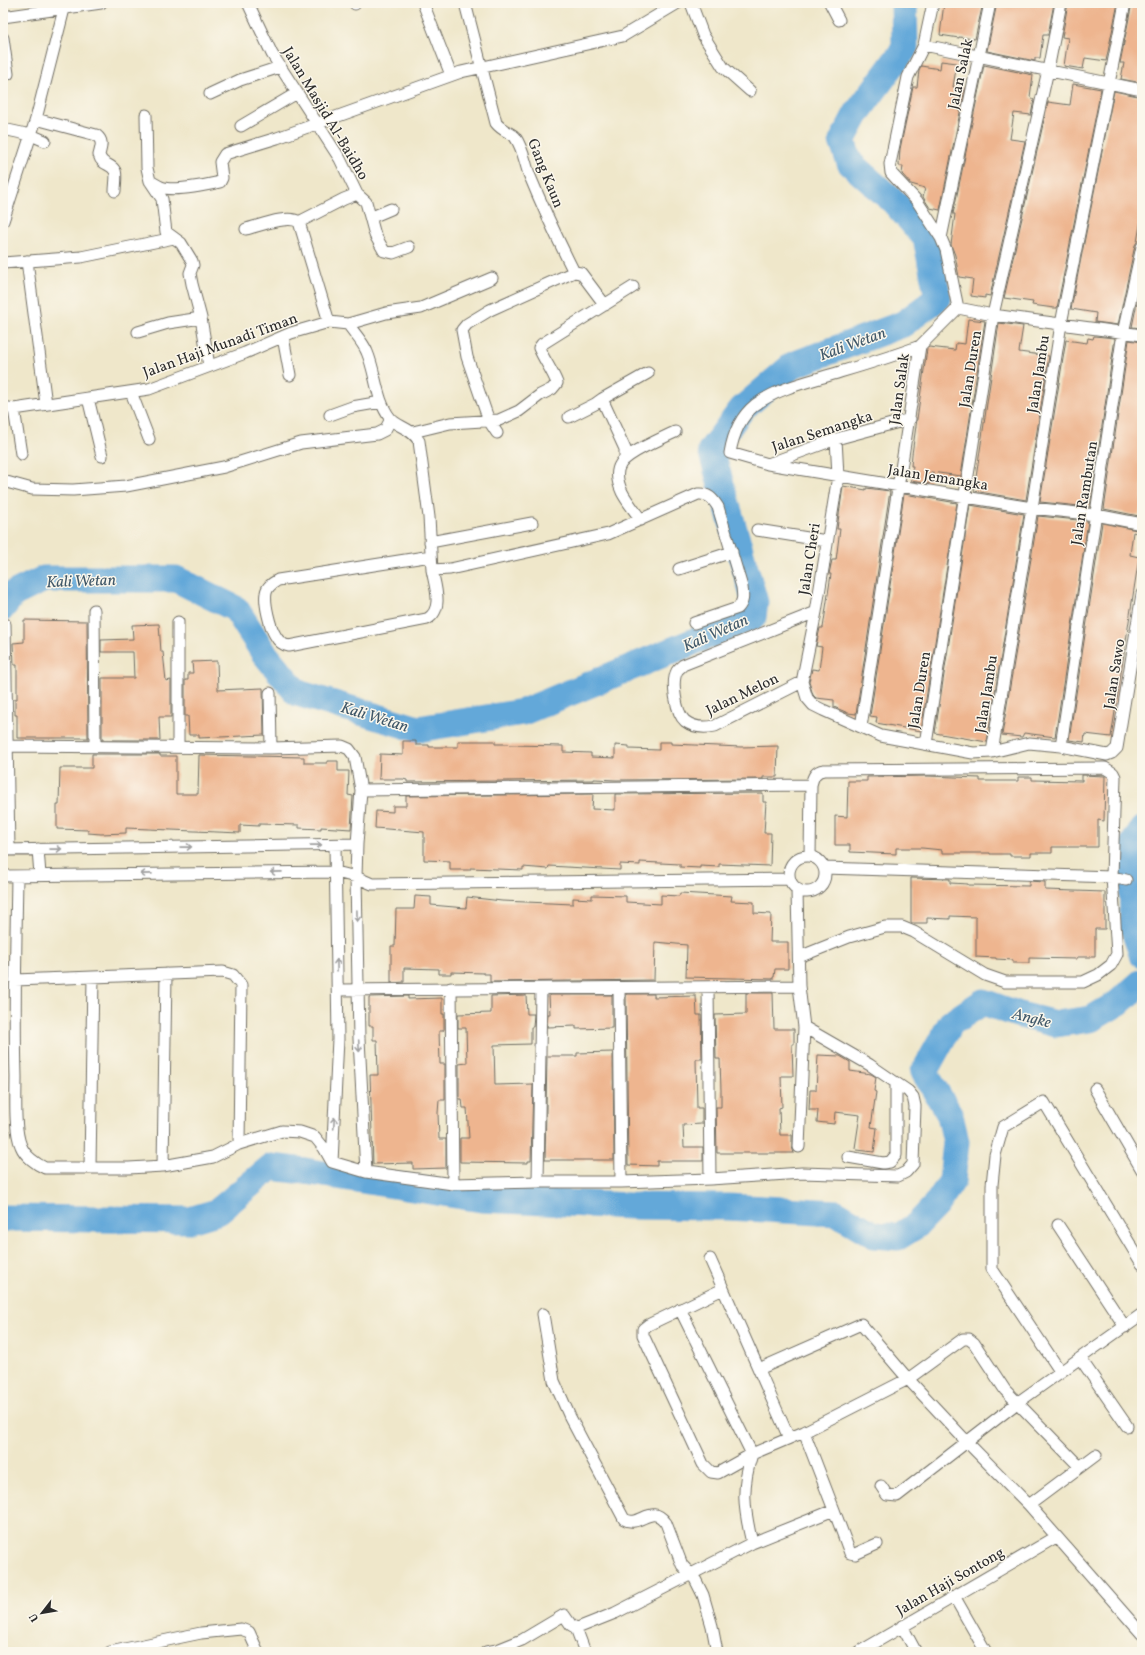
<svg xmlns="http://www.w3.org/2000/svg" width="1145" height="1655" viewBox="0 0 1145 1655" font-family="Vollkorn,serif">
	<style>
		.lines { fill: none; stroke-linecap: round; stroke-linejoin: round }
		.river { stroke: #64a8d9; stroke-width: 27 }
		.building { fill: #eeb58f }
		.street-casing { stroke: #706d63; stroke-width: 13 }
		.street { stroke: #fff; stroke-width: 11 }
		.oneway { stroke: #a0a0a0 }
		.labels { text-anchor: middle; stroke-width: 3; stroke-linejoin: round; paint-order: stroke }
		.street-label { font-size: 15px; fill: #2b2b2b; stroke: #fbf7ec }
		.water-label { font-size: 16px; font-style: italic; fill: #3f5768; stroke: #fbf7ec }
	</style>
	<rect width="100%" height="100%" fill="#fbf7ec"/>
	<filter id="ink" filterUnits="userSpaceOnUse"><feTurbulence type="fractalNoise" baseFrequency=".025" numOctaves="2"/><feDisplacementMap in="SourceGraphic" scale="8" xChannelSelector="R" yChannelSelector="G"/><feConvolveMatrix kernelMatrix="1 2 1 2 8 2 1 2 1" color-interpolation-filters="sRGB"/></filter>
	<filter id="wash" filterUnits="userSpaceOnUse"><feTurbulence type="fractalNoise" baseFrequency=".012" numOctaves="4" result="noise"/><feDisplacementMap in="SourceGraphic" scale="16" xChannelSelector="R" yChannelSelector="G"/><feGaussianBlur stdDeviation="0.9" result="paint"/><feColorMatrix in="noise" values="0 0 0 0 0 0 0 0 0 0 0 0 0 0 0 0 0 1.4 0 .05"/><feComposite in="paint" operator="in"/></filter>
	<g filter="url(#wash)">
		<rect width="100%" height="100%" fill="#efe7ca"/>
		<g class="lines">
			<path class="river" d="M3,607L13,594L44,579H176L236,609L264,653L297,693L418,729L523,712L753,617L755,602L711,450L742,409L793,365L903,324L938,298L926,238L894,202L850,163L842,141L857,113L905,48L904,3
				M1142,830L1132,846L1133,927L1142,954
				M3,1218L190,1220L217,1212L271,1167L305,1171L481,1199L630,1206L728,1207L837,1213L874,1235L898,1237L917,1225L936,1205L952,1181L956,1142L950,1115L924,1072L951,1023L983,1002L1020,1015L1056,1024L1091,1019L1118,1003L1142,982"/>
		</g>
		<g id="blocks">
			<path class="building" d="M944,3H983L975,39L959,37V38L940,35Z
				M997,3H1054L1048,35H1043L1040,58H1035V61L987,51Z
				M1068,3H1118L1106,61L1085,58L1083,69L1064,66L1068,38L1062,37Z
				M1132,3H1142V83L1121,79L1124,63H1120Z
				M941,61L957,63L953,87L965,88L940,210L930,208L923,197L925,188L911,184L902,174L903,166H899L900,149L913,87H917L919,70L921,66L940,69Z
				M984,65L1033,75L1030,97L1034,100L1031,115L1014,113L1010,139L1025,141L990,296L985,295V298L971,296L973,279L959,277L955,255L951,245L955,214H953Z
				M1073,84L1101,89L1057,308H1054L1032,305L1033,302L1004,298L1048,102L1070,105Z
				M1114,91L1142,97V214L1137,242L1135,245L1118,325L1095,322L1096,313L1071,309Z
				M1142,279V328L1132,327Z
				M968,319L985,321L961,476L931,472L929,484L911,481L913,466H911L912,454L927,349L929,347L955,350L956,343L965,344Z
				M999,323L1023,326L1019,352L1049,356L1026,500L974,491Z
				M1094,336L1115,338L1090,507L1040,502L1066,340L1087,343L1088,338L1093,339Z
				M1129,340L1142,342V506H1141L1139,516L1104,509Z
				M843,486L866,490V488L890,491L856,714L848,713L834,707V700L816,698L813,695L809,682L812,669L819,670L822,647L816,646L820,628H823L831,574H829L832,560H836L840,529H837Z
				M904,494L957,503L921,731L876,723L877,717L870,716Z
				M970,505L1024,514L987,742L935,733Z
				M1038,516L1088,521L1055,737L1024,733L1022,737L1002,735Z
				M1102,523L1137,530V533L1133,532L1130,555L1139,557L1111,737L1085,734L1084,742L1069,740Z
				M24,620L87,621L88,738H17V715H15V699H17V665H14L13,643L24,642Z
				M159,624L161,652H163L166,681L171,680V717H159L160,740H102V678H134L133,652H101V640L133,639L132,625Z
				M217,661L218,690L263,688L264,735L199,738V735H189L188,716H185V680H188V673H193L192,662Z
				M403,741H416V745H429V747H458V741H495V744H509V745L563,746V752L591,753V757L615,758V745L629,746V749L659,750V742H671V744L741,747L778,746L777,777H763V779L616,780L594,779V780L407,782V780L403,779H379L380,754L403,755Z
				M92,754H160V756H176V794H198L199,755L304,757V763H327V761H338V771H349L348,795L353,796L351,829L321,827V829L299,828V825L259,824V826L240,825V833L126,828V833L101,834L88,833V830L57,829V805H59L60,768H92Z
				M1082,775L1105,776L1104,821L1098,820V847H1052V853H1031V856H1010V854H990V853H942V850L922,848H896V854L850,852V845H835V816L847,817L848,781H867V777L928,776L980,778V781H1018V777H1032V780L1082,781Z
				M763,793V802H766L764,833H771L770,866L719,864V867L700,866V868L680,867V864L640,862V865L620,864V870L549,866L548,869L523,867V870L470,868V870H450V861L424,860V832L375,828L376,811L393,812V806H406V796L593,794L592,809L615,810V794Z
				M911,878L950,879V883L968,884V885L1029,886V881L1045,882V890L1105,892V929H1095V957H1077V959L1029,958V963H1013V960L996,959V958L976,957V917L950,916V919L927,918V923H911Z
				M680,893L732,896L731,901L754,902V913L771,914L770,942H788V969H775L774,977H773V979L686,977L687,945L655,942L654,980L490,982V974H484V973L451,972V974H439V969L404,968V982L391,983V946H395L396,909H414L415,896L431,897V905L466,908L467,897L502,901L573,904V898L592,899V895L626,896V902L661,904V895L679,896Z
				M746,993H773L774,1029H794V1044H792L793,1076H781L782,1107L779,1108L780,1135H792V1147L794,1153H717L716,1107H721V1091L720,1059H716L715,1015L746,1014Z
				M626,994H654V997L696,996L697,1015H701L702,1059H696L697,1108H702V1124L683,1125L684,1147H703V1161H657V1166L628,1165Z
				M526,995L527,1014H534L533,1027H531V1044L494,1045L495,1085L533,1084L531,1161H528V1163L460,1162V1138H469L467,1108H463L462,1099H459V1064L467,1063L466,1028H458V1014L491,1013V996Z
				M549,995H612V1028L576,1029V1026L547,1027L548,1014H550Z
				M408,996V999L442,998V1014H444V1029L443,1031H439L440,1064H445V1100H439L438,1113L439,1139H446V1168L413,1169V1163L373,1164L370,1075H378L377,1040H373V1026H369V997Z
				M613,1052L614,1160H545L547,1056H577V1053Z
				M818,1055L840,1056L850,1062V1071L871,1074L876,1077L874,1091L876,1092L871,1127L877,1128L874,1152L857,1150L855,1148L860,1115L835,1112L834,1124L817,1122L818,1110H809L810,1090H816Z"/>
		</g>
	</g>
	<g filter="url(#ink)">
		<use href="#blocks" fill-opacity="0" stroke="#706d63" stroke-width="1"/>
		<g class="lines">
			<g class="street-casing">
				<path id="street" d="M248,3L272,54L340,159L357,194L366,202L375,235L384,251L393,253L409,247
					M355,3V4
					M423,3L451,75
					M465,3L496,123C502,131 512,133 515,137C523,148 525,163 529,174C543,208 558,240 574,272
					M691,3L703,35L723,67L750,91
					M830,3L839,20
					M3,17L101,3
					M3,38L8,74
					M924,45L1142,90
					M210,94L240,80L280,67
					M146,115L147,168L150,181
					M36,119L96,135C104,141 101,147 99,155C102,166 111,163 115,171C117,175 115,185 115,191
					M241,126L297,93
					M3,129L31,135L45,141
					M372,217L391,209
					M3,221L36,119L64,9
					M299,222L329,322
					M299,222L344,199L357,194
					M246,229C259,226 288,214 299,222
					M941,238L990,3
					M27,261L46,404
					M3,263L81,257L174,238
					M958,308L993,315L1142,335
					M348,324C354,333 363,342 367,352C376,373 376,400 390,418C398,428 409,426 419,441L429,517L432,570L450,569L608,534L698,494C708,493 713,499 718,507L742,587C743,596 744,601 738,608L694,623
					M138,332L168,323L201,318
					M283,337L290,375
					M920,346C894,356 867,364 840,372C812,381 779,387 755,405C740,417 733,435 730,453L768,464L1032,508L1096,515L1142,524
					M209,366L201,318L192,284L190,273L193,265L192,261L181,243L166,232L162,199L150,181C154,183 158,186 161,187C173,192 207,185 220,182L222,178L220,162L225,154L277,138L461,72L623,36L678,3
					M131,392L149,439
					M88,398L102,456
					M602,399L648,373
					M3,407L14,409L149,389L245,353L291,333L329,322L348,324L386,313L421,308L492,278
					M14,409L21,454
					M330,415L352,407L381,402
					M569,417L595,404L602,399L625,449V457
					M413,432L450,423L499,420L519,411L540,395L552,389L557,383C552,370 544,360 539,348L542,344L633,287
					M497,433L489,421L467,357L462,330L467,324L490,310L574,272L581,273L605,305
					M836,439L838,476L816,612L802,682L807,698L813,705L823,710L881,736L973,753L992,752L1029,743L1061,746L1107,755L1112,753L1117,748L1142,594
					M768,464L836,439L910,419
					M3,481L32,489L73,490L126,486L224,467L301,443L377,434L385,430L391,419
					M641,520C635,511 627,502 622,492C610,466 623,458 644,447C654,442 664,437 675,432
					M757,530L827,541
					M430,542L532,523
					M431,556L278,580C273,583 267,586 266,593C264,603 270,627 275,635C278,641 283,645 289,646L427,619C444,610 435,586 432,570
					M679,569L732,552
					M94,610L95,746
					M5,624L9,849
					M802,682L715,726C705,728 694,728 685,721C676,713 671,682 677,671C678,669 681,667 683,665L816,612
					M270,693L271,748
					M861,727L920,346L958,308L946,250L941,238L917,201L891,173L890,164L908,77L924,45L933,3
					M926,744L993,315L1048,70L1061,3
					M7,746L271,748L342,746L349,749L355,757L361,790L357,844L356,877L359,1039L366,1172
					M1061,746L1123,333L1142,247
					M178,747V622
					M992,752L1032,508L1061,324L1125,3
					M361,790L811,785
					M38,849L40,875
					M3,850L357,844
					M789 874a18 18 0 1 1 36 0a18 18 0 1 1-36 0Z
					M824,868L1112,877L1126,880
					M3,876L336,872L356,877L372,884L789,879
					M17,876C16,943 14,1010 16,1077C16,1096 14,1130 21,1146C25,1156 36,1164 45,1168H129L163,1166L213,1157L239,1144L282,1131L300,1132L315,1137L324,1148L332,1162L366,1172L453,1184L538,1182L541,989
					M797,890L799,986L804,1027L799,1147
					M799,957L849,937L885,927H902L914,932L985,975L1005,982H1083L1098,975L1111,965L1117,954L1112,877L1115,777L1113,773L1105,768L824,770C815,771 813,777 811,785L810,856
					M15,980L223,972L233,975L241,985L239,1144
					M708,987L710,1179
					M451,988L453,1184
					M619,988L621,1182
					M338,990L799,986
					M1095,1089L1142,1170
					M848,1157L883,1163L890,1162L896,1155V1084
					M332,1162L338,1039L335,845
					M163,1166L166,974
					M90,1167L93,977
					M538,1182H621L710,1179L802,1173L898,1176L906,1172L913,1164L915,1106L913,1097L908,1091L870,1065L804,1027
					M1058,1225L1125,1327
					M710,1259L789,1438
					M723,1289L648,1325L643,1329V1335L703,1464L711,1472L718,1473L752,1454L804,1432L908,1379L963,1339H969L974,1343L1005,1390L1080,1467
					M680,1309L752,1454C741,1488 744,1509 752,1543
					M543,1314L554,1381L570,1417L624,1519C640,1529 651,1502 666,1523L682,1565L695,1579L703,1595L712,1626L717,1652
					M1080,1358L1127,1426
					M759,1369L861,1324L908,1379L967,1442L1029,1505L1142,1634
					M1060,1371L992,1269V1185L995,1155L1003,1127L1044,1102L1142,1264
					M804,1432L834,1510
					M881,1486L887,1495L897,1496L1017,1403L1142,1314
					M1029,1505L1096,1455
					M954,1596L986,1652
					M902,1626L916,1652
					M576,1628L585,1652
					M110,1652L201,1633L241,1629L249,1632L258,1652
					M486,1652L497,1650L522,1640L564,1615L571,1625L576,1628L580,1627L615,1613L752,1543L834,1510L850,1553L855,1554L877,1544
					M859,1652L1056,1537"/>
			</g>
			<use href="#street" class="street"/>
		</g>
		<defs><path id="oneway-shaft" d="M-6 0H5M1.5-3L5.5 0L1.5 3" fill="none" stroke-width="1.6" stroke-linecap="round" stroke-linejoin="round"/></defs>
		<g class="oneway">
			<use href="#oneway-shaft" transform="translate(316 845) rotate(-1)"/>
			<use href="#oneway-shaft" transform="translate(186 847) rotate(-1)"/>
			<use href="#oneway-shaft" transform="translate(56 849) rotate(-1)"/>
			<use href="#oneway-shaft" transform="translate(276 872) rotate(179)"/>
			<use href="#oneway-shaft" transform="translate(146 874) rotate(179)"/>
			<use href="#oneway-shaft" transform="translate(357 916) rotate(89)"/>
			<use href="#oneway-shaft" transform="translate(337 965) rotate(-91)"/>
			<use href="#oneway-shaft" transform="translate(359 1046) rotate(87)"/>
			<use href="#oneway-shaft" transform="translate(334 1123) rotate(-87)"/>
		</g>
	</g>
	<g class="labels">
		<g class="street-label">
			<text transform="translate(960 74) rotate(-78)" y="5">Jalan Salak</text>
			<text transform="translate(326 113) rotate(59)" y="5">Jalan Masjid Al-Baidho</text>
			<text transform="translate(546 173) rotate(68)" y="5">Gang Kaun</text>
			<text transform="translate(220 345) rotate(-20)" y="5">Jalan Haji Munadi Timan</text>
			<text transform="translate(970 369) rotate(-81)" y="5">Jalan Duren</text>
			<text transform="translate(1038 374) rotate(-81)" y="5">Jalan Jambu</text>
			<text transform="translate(899 389) rotate(-82)" y="5">Jalan Salak</text>
			<text transform="translate(822 431) rotate(-18)" y="5">Jalan Semangka</text>
			<text transform="translate(938 477) rotate(9)" y="5">Jalan Jemangka</text>
			<text transform="translate(1084 493) rotate(-81)" y="5">Jalan Rambutan</text>
			<text transform="translate(809 559) rotate(-81)" y="5">Jalan Cheri</text>
			<text transform="translate(1114 674) rotate(-81)" y="5">Jalan Sawo</text>
			<text transform="translate(919 690) rotate(-81)" y="5">Jalan Duren</text>
			<text transform="translate(742 694) rotate(-26)" y="5">Jalan Melon</text>
			<text transform="translate(986 694) rotate(-81)" y="5">Jalan Jambu</text>
			<text transform="translate(950 1581) rotate(-30)" y="5">Jalan Haji Sontong</text>
		</g>
		<g class="water-label">
			<text transform="translate(852 343) rotate(-20)" y="6">Kali Wetan</text>
			<text transform="translate(81 580) rotate(-2)" y="6">Kali Wetan</text>
			<text transform="translate(715 632) rotate(-24)" y="6">Kali Wetan</text>
			<text transform="translate(375 716) rotate(17)" y="6">Kali Wetan</text>
			<text transform="translate(1032 1017) rotate(14)" y="6">Angke</text>
		</g>
	</g>
	<rect width="1145" height="1655" fill="none" stroke="#fbf7ec" stroke-width="16"/>
	<g transform="translate(42 1613) rotate(239)" stroke="#fbf7ec" stroke-width="3" paint-order="stroke">
	<path d="M0-3L7 15L0 10L-7 15Z" fill="#2b2b2b"/>
	<text y="-6" font-size="11" font-weight="bold" text-anchor="middle" fill="#2b2b2b">U</text>
	</g>
</svg>
